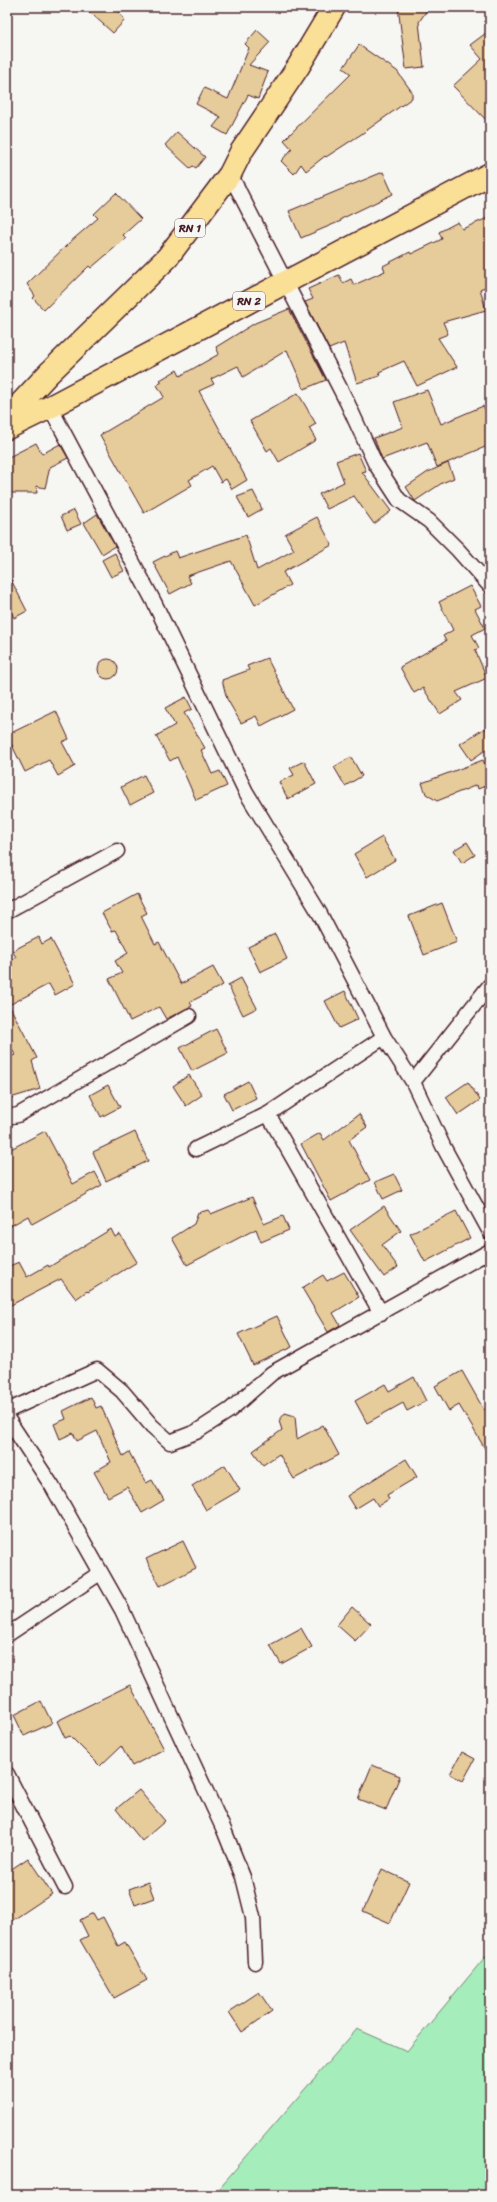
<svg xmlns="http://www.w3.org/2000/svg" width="497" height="2202" viewBox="0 0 497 2202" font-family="Sriracha,sans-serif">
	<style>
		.green { fill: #a5edba; stroke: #788672 }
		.building { fill: #e6cb9b; stroke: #4a1f2b }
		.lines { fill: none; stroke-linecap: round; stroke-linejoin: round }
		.minor-casing { stroke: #4a1f2b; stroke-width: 17 }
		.primary-casing { stroke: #4a1f2b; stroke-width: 25 }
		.minor { stroke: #f6f6f2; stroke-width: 14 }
		.primary { stroke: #fadf96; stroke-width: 22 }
		.labels { text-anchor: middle; stroke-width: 3; stroke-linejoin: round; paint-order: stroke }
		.shield { fill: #f6f6f2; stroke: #7e6067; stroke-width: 1 }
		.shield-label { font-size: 11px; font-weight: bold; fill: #4a1f2b }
	</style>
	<rect width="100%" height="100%" fill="#f6f6f2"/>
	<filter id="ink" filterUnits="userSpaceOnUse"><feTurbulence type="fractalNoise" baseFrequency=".025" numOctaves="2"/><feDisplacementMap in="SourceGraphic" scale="8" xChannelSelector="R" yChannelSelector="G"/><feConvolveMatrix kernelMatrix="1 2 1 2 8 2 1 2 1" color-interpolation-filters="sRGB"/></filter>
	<g filter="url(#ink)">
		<path class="green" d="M490,1951V2195H213L357,2029L407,2051Z"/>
		<path class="building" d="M84,7H124L119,13L125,20L113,33Z
			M398,7H429L419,22L424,67L406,69Z
			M257,30L270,42L249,65L268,72L258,99L248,95L227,135L213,127L221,117L196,104L204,88L228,99L249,48L245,44Z
			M490,30V124L453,86L482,59L470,45Z
			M359,45L397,71L412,92V98L363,133L326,157L325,156L306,171L301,164L294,174L281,161L292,149L284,140L351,74L343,68Z
			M177,132L205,157L196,168L193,166L190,168L165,145Z
			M383,172L393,194L341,219V221L301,238L289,211Z
			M116,193L141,219L123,235L126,238L91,268L89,266L44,310L33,298L35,296L27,284L70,242L98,218L94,214Z
			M490,217V285L480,289L486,310L443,322L448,334L438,338L457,367L417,386L404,361L379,372L380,376L357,383L344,343L329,349L305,302L313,299L308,289L339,275L343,283L351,279L354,285L385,271L383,266L410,252L411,254L442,239L439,232L458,222L462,229Z
			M289,309L326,380L304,389L287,350L243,377L238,366L211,379L214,384L199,391L247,480L232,489L226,479L221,482L212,466L189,480L192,485L144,513L100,435L164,397L157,385L162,382L160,380L177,370L180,376L219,354L216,347L255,323Z
			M427,390L441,424L483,406L490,419V445L437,467L427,442L382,459L374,438L403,427L394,402Z
			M298,393L316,424L309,428L316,440L279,462L271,448L267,451L250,421Z
			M36,443L42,454L60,444L68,458L50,467L45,488L36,486L37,493H7V458Z
			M358,453L366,471L362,472L391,511L374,524L354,496L327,509L319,494L344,482L336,461Z
			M448,463L454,478L442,483L415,501L406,487L428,472Z
			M253,491L262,509L248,517L237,497Z
			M74,510L81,524L67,530L61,516Z
			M97,514L115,546L102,554L84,523Z
			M317,517L332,545L283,572L290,585L255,605L231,561L187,576L191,583L170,594L153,562L175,551L178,558L246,535L257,570L294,550L285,534Z
			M115,553L124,571L111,577L102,560Z
			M7,572L27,611L14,618L7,604Z
			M470,586L481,606L475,609L485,628L472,635L479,648L475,650L487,678L456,692L462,700L440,714L423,688L414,693L400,667L446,641L443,636L453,630L439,602Z
			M267,658L293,709L261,726L256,716L241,723L227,699L222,680L249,670L247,666Z
			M98 669a10 10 0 1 1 20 0a10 10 0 1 1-20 0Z
			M186,697L192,709L184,713L205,748L201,750L212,774L220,771L227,786L196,800L177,757L170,761L156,736L175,725L165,708Z
			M56,711L69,739L62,742L75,766L58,776L49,760L25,772L7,735Z
			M485,728L490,736V747L471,760L460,744Z
			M351,757L362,776L345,786L334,767Z
			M483,760L490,776V784L478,789L477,785L437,801L426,794L422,783Z
			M304,761L316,784L288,799L279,782L294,775L290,768Z
			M144,775L153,793L130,805L121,787Z
			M382,837L395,860L367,877L354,854Z
			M467,842L475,855L462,863L454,850Z
			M137,894L147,913L141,916L155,944L159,942L181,984L213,967L223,985L190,1002L192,1006L166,1019L159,1007L130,1021L109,979L122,973L115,961L128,953L116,930L112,931L102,913Z
			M442,903L457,942L424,955L409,916Z
			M275,934L287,959L260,972L248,947Z
			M39,937L42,944L51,939L75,984L55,995L49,984L9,1005L37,1058L32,1061L40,1089L7,1099V1058L15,1055L7,1039V962L16,957L12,951Z
			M241,978L257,1008L243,1015L228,985Z
			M345,991L358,1019L339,1028L325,1001Z
			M216,1029L228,1053L192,1071L180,1048Z
			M189,1075L202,1095L186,1106L173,1086Z
			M248,1081L256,1098L232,1110L224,1094Z
			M468,1082L480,1100L458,1115L446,1097Z
			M108,1085L120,1107L101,1117L90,1095Z
			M359,1114L367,1127L349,1140L370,1180L331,1201L301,1144L320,1133L324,1140Z
			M45,1131L73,1184L95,1172L102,1185L32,1224L28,1216L7,1228V1151Z
			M135,1132L148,1161L106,1181L93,1152Z
			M394,1174L402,1190L383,1199L375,1182Z
			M252,1197L264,1224L283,1216L289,1230L261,1242L256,1229L187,1265L172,1238L194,1224L198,1213L208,1210L211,1214Z
			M384,1206L401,1231L382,1245L398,1267L384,1277L350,1230Z
			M456,1211L470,1238L425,1262L410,1234Z
			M111,1229L115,1237L120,1234L137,1262L88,1292L87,1291L76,1299L61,1279L7,1307V1267L19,1262L27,1277L48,1265L49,1267Z
			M344,1272L359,1297L333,1313L340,1325L328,1332L302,1288L323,1275L327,1281Z
			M277,1316L292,1347L253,1365L238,1334Z
			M462,1371L484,1410L490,1407V1457L459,1405L449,1411L435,1386Z
			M414,1377L426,1401L407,1411L403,1403L367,1423L355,1401L385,1384L389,1391Z
			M91,1397L96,1408L101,1406L123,1456L129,1452L146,1483L152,1480L164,1500L142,1513L127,1487L108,1497L94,1472L111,1462L97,1431L77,1441L73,1433L60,1439L54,1424L66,1419L63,1411Z
			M285,1413L295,1416L297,1439L323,1425L339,1455L294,1479L279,1454L263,1465L253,1451L282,1430L279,1421Z
			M406,1459L417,1477L387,1495L389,1499L378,1506L373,1498L355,1509L347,1496Z
			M225,1465L240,1490L206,1510L192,1486Z
			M183,1541L196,1568L160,1586L146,1559Z
			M352,1607L371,1624L355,1641L337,1625Z
			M301,1628L312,1647L281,1664L270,1645Z
			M130,1685L164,1749L132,1766L121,1746L100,1766L70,1736L65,1738L57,1721Z
			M41,1701L52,1723L24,1736L14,1715Z
			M462,1752L475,1759L463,1781L450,1774Z
			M372,1765L400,1776L386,1810L358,1799Z
			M139,1790L165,1821L142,1841L116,1809Z
			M28,1858L52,1894L7,1924V1872Z
			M382,1869L409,1882L390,1923L363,1911Z
			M148,1882L154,1898L135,1905L129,1889Z
			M93,1913L97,1920L103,1917L118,1946L125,1942L147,1980L114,1998L80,1940L88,1936L80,1920Z
			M259,1992L272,2011L242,2032L229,2012Z"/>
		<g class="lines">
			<g class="minor-casing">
				<path id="minor" d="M230,174L347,402L375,463L399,500L429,521L458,550L490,586
					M50,407L154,602L246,792L320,914L384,1037L413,1082L443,1146L490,1232
					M7,911L117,851
					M413,1082L490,985
					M268,1114L381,1313
					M7,1117L18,1115L189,1016
					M196,1149L268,1114L384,1037
					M7,1411L97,1370L122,1391L152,1426L170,1442L196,1432L230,1410L272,1373L490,1251
					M7,1418L52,1486L122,1610L224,1830L243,1877L253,1917L255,1962
					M7,1635L100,1573
					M7,1774L65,1887"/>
			</g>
			<g class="primary-casing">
				<path id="primary" d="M7,418L49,373L167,258L230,174L241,152L298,67L334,7
					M7,428L50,407L490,174"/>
			</g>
			<use href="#minor" class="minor"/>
			<use href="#primary" class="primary"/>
		</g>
	</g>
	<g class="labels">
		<g class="shield">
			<rect x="175" y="219" width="30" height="18" rx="3"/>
			<rect x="233" y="292" width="32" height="18" rx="3"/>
		</g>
		<g class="shield-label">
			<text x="190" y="232">RN 1</text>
			<text x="249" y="305">RN 2</text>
		</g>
	</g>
	<rect width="497" height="2202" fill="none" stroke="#f6f6f2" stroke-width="24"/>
	<rect x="12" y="12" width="473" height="2178" fill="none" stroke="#4a1f2b" stroke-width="1.5" filter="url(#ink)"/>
</svg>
